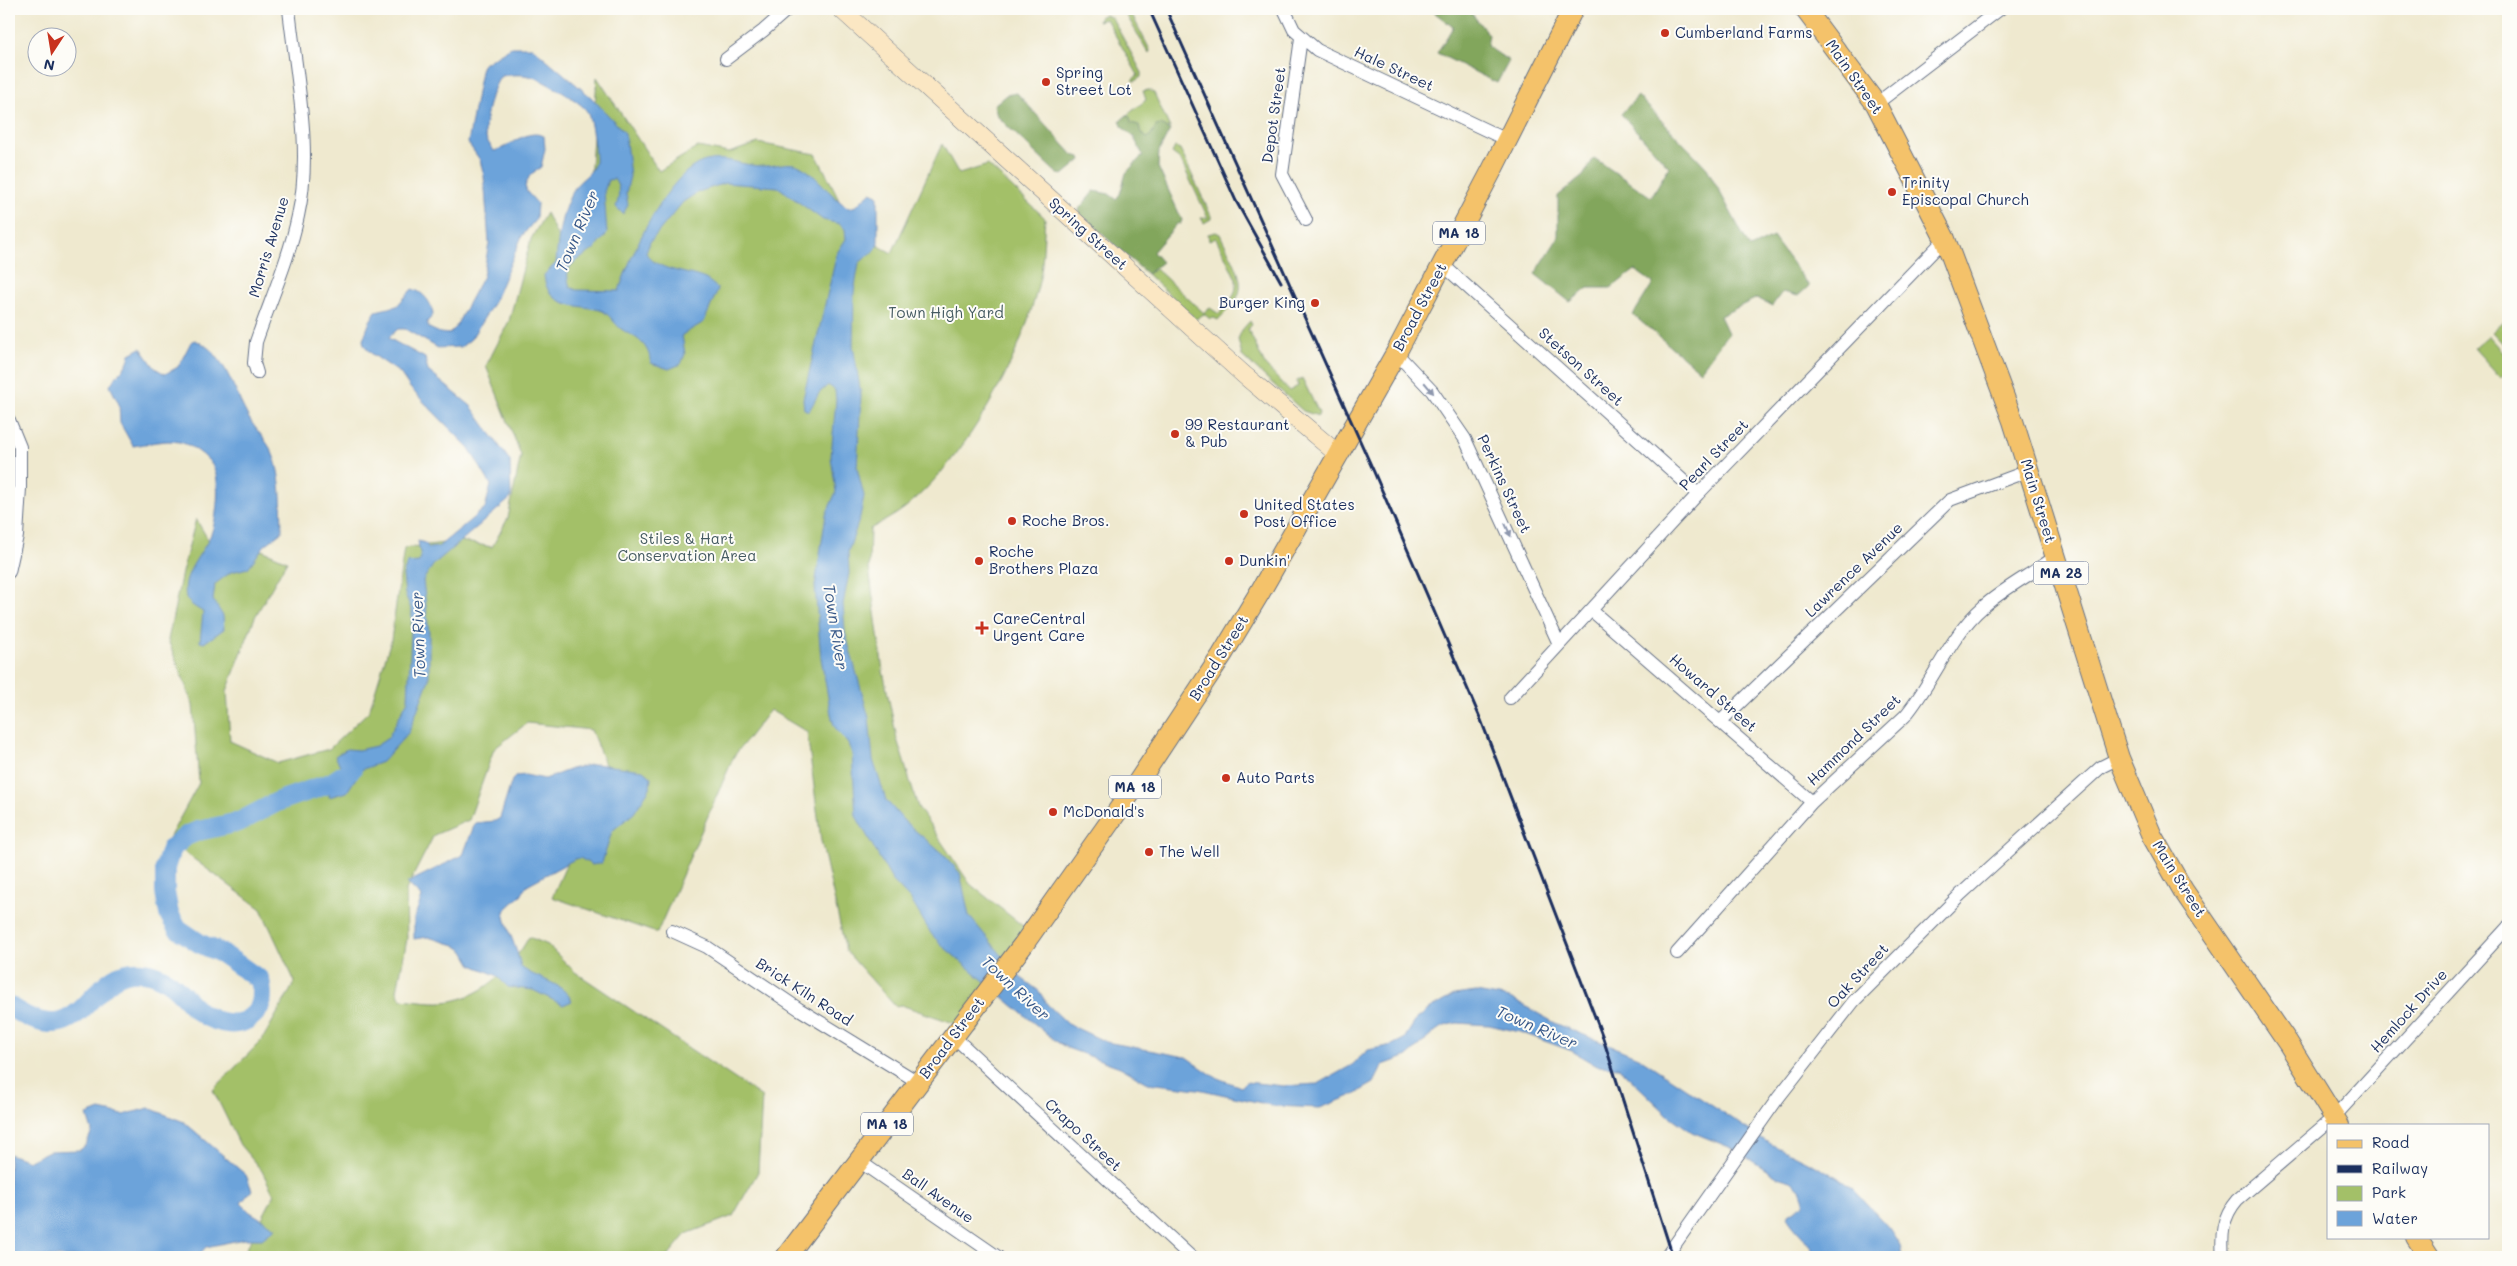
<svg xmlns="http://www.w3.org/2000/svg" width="2517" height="1266" viewBox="0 0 2517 1266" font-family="Mali,sans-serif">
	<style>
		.green { fill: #a3c068; stroke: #5f7863 }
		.forest { fill: #82a65c; stroke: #4e6a5d }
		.water { fill: #6ca3da; stroke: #44699c }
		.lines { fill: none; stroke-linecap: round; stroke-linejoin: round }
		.river { stroke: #6ca3da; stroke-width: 20 }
		.street-casing { stroke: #657086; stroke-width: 14 }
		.secondary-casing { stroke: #657086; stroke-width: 19 }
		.primary-casing { stroke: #657086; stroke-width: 22 }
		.street { stroke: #fff; stroke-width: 12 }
		.secondary { stroke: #fbe7c3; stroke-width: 18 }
		.primary { stroke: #f4c26a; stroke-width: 20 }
		.rail { stroke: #1b2f5e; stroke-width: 3 }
		.oneway { fill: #8d97ae }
		.poi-dot { fill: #c8321e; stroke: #fdfcf7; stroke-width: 2 }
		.labels { text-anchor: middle; stroke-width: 4; stroke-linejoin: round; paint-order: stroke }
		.shield { fill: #fdfcf7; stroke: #5f6c8c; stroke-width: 1 }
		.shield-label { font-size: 14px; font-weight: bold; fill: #1b2f5e }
		.poi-label { font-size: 15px; fill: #1b2f5e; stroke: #fdfcf7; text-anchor: start }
		.street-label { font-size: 15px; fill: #1b2f5e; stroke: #fdfcf7 }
		.park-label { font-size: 15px; fill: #445a61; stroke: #fdfcf7 }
		.water-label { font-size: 16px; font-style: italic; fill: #375889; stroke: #fdfcf7 }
	</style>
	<rect width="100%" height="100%" fill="#fdfcf7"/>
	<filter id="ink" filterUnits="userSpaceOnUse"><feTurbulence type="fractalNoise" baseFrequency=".02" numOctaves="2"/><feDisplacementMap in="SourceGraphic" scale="10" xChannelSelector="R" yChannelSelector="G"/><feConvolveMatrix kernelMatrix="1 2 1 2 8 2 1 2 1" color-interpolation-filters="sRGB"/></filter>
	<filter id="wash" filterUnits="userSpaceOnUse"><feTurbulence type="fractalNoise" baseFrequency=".0096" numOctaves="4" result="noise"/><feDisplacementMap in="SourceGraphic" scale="20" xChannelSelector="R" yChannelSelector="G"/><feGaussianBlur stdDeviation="1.12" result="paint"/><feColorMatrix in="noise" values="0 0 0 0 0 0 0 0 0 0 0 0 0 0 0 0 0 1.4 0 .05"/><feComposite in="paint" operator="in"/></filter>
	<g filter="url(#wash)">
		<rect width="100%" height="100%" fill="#efe9cf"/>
		<path class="green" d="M1123,9H1129L1150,50L1149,54Z
			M1105,15L1112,18L1141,71V77L1135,81L1132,80L1138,75L1106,19L1098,21L1100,16Z
			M597,77L659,171L698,147L729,153L758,143L816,154L835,191L851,231L892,253L942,144L959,174L988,165L1045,218C1043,240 1044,264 1038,286C1020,361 967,457 906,507C895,516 882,522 870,529L869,568L883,671L897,739L918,807L970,884L1033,934L977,1031L901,1005L895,1006L846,951L821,841L807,732L770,710L734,756L657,933L552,897L581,832L613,784L591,730L527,723L494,749L469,820L434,835L406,890L407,939L397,991L401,999C416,1000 435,1004 451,1001C486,995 512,967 529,937L548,945L575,972L762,1097L758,1172L733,1216L686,1234L667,1257H242L274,1195L262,1171L240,1145L213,1090L262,1040L295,982L261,909L168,840L199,783L193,705L168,640L182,572L196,519L226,570L262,550L287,561L255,617L227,691L230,741L278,763L329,749L369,711L391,640L404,548L460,541L492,547L508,518L521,455L486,366L509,321L531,239L546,213L559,239L589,196Z
			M1149,90L1154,93L1170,128L1167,127L1147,138L1140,133L1135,124L1131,123L1127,115L1146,100L1143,91Z
			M1175,147L1180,149L1211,216V219L1204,223L1201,218H1208L1180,159L1172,153Z
			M1216,232L1220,234C1227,251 1247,278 1238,296C1234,305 1224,313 1218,320L1214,318L1210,319L1204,314L1196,319L1147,274L1156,269L1204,313L1210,308L1219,314C1229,303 1238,295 1236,279L1216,238L1209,241L1208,234Z
			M2506,319L2508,322V349L2492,332Z
			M1250,321L1252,325L1248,329L1265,365L1289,391L1298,386L1297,381L1302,378L1319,413L1318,416L1303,411L1242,356L1238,339L1242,330Z
			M2488,336L2508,358V371L2501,378L2474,348Z"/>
		<path class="forest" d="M1430,9H1468L1489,35L1487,46L1509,61L1497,83L1437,53L1453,27Z
			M1017,93L1073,155L1080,157L1081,160L1063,175L1058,174L1052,169L997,116L994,105L1006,95Z
			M1638,96L1707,168L1750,248L1773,237L1809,286L1798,296L1782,292L1772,306L1757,298L1720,316L1728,333L1700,371L1633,315L1653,283L1635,270L1611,288H1588L1570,302L1535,274L1558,238V196L1583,176L1594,158L1651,197L1669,167L1621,114Z
			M1127,115L1130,117L1131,123L1139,125L1141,133L1147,138L1150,136L1156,126L1161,125L1170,130L1159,151L1158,167L1182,220L1180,225L1178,223L1153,252L1162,262L1147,274L1080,214L1079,209L1094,191L1109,194L1116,199L1120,194L1126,173L1143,155L1133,136L1123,128L1120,121Z"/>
		<path class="water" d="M511,47H532L592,98L625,133L630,176L626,193L628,205L623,214L616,207C619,197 621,188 614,179L608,180L604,192L607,234C602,239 598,245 594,249C579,262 561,262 570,287L576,290L619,291C630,256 668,170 706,161C726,156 742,166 762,166C774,167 789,160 800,166C819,176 830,197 849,208L856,206L871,192L878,195V244L875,250L859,263L854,292L853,346L861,395L857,468L864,496L860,517L848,552L849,573L843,604L845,632L869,718L873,760L886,800L904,821L944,855L960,873L969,916L1020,977L1039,991L1047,1004L1068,1024L1106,1042L1186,1057L1215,1077L1241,1087L1246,1082L1284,1086L1318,1084L1352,1065L1368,1050L1392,1045L1404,1039L1416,1020L1428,1010L1454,995L1476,992L1510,998L1557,1024L1638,1057L1767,1142L1837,1177L1854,1190L1889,1228L1900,1245L1902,1257H1815C1811,1241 1795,1232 1787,1217L1789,1214L1805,1203L1800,1189L1791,1181L1777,1177L1734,1149L1692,1132L1668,1115L1618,1067L1597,1066L1572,1051L1520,1032L1489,1025L1457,1023L1447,1025L1437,1030L1408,1056L1383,1065L1374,1083L1353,1095L1320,1108L1275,1106L1198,1089L1148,1083L1120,1067L1067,1048L1054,1040L945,948L932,935L911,900L892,880L856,816L852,753L848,744L834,726L831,714L821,658L815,586L826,515L836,492L831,457L836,400L835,390L828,385L819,393L809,411L804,409L803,399L837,253L846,239L845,229L840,224L823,220L778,187L725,183L698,192L683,202L650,242L646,253C656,271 687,271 705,279C709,281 714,285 718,289L704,322L682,335L685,354L681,364L669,369L651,363C650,356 648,349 642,343C636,336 626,333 620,328C614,323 608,312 600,310C576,304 547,308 544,275L556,263C558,237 561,208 576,186C582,178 593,173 595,162C596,154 591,116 586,110C580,103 570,97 562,92C536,78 532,72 501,76C491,89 485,116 485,133C485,139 491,146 494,151C511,147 526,128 544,136L545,149L541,167L530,175L525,186L527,192L537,203L536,219L522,236L494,302L471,339L461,347L438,348L405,329H398L389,337L390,339L425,358L428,371L471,406L510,461L511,498L434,564L423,580L429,633V679L409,732L382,762L361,770L347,792L329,797L331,783L340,765L335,756L347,749L358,750L376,746L388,738L408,700L412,611L405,594L403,575L407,563L419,562L421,558L418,541L425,543L429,548L438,547L485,508L491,485L469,448L411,389L400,373L372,354L364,345L363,340L370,321L376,311L397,306L412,289C424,292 432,303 433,315L427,322L429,328L440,333L449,334L455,328L483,276L489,243L484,176L480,160L468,143L482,65Z
			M195,340C226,352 234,394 250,420C257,431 267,441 272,452C283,476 281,507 282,532L264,546L248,568L231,572L215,584L213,600L223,616L224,629L204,643L200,642L203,612C197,608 188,604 186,597C181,573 203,554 211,534C217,519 221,481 213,466C207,456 190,444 179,442C165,439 147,444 133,446L120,423L119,404L110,386C116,373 128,369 130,354L141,348L155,368L165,374L178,367L191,342Z
			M596,764L643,770L651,777L650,788L634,813L612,831L602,863L592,865L580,858L575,859L527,885L521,895L504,911C507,931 517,947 521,967C537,980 562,981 572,1001L563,1005L533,990L508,987L496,975L472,965L464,951L455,945L428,937L414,939V918L422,897L407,883L463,855L475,823L495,821L500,818L512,780L516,776L525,775L545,779L574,768Z
			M149,1108L184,1122L246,1175L252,1190L241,1203L250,1212L276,1228L262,1239H244L206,1247L197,1257H9V1154L29,1161L49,1151L80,1150L86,1145L92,1131L87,1115L100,1110L123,1115Z"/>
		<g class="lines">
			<path class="river" d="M9,1006C88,1061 85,965 143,972C167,975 180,992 195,1008C208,1021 236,1030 251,1017C264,1007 263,995 260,980L223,954L199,943L177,928L169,914L165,892V868L171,849L186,836L198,831L239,822L279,801L331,783L352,769"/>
		</g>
	</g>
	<g filter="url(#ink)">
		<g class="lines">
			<g class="street-casing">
				<path id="street" d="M1284,9L1294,30L1317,50L1507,140
					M1301,38L1282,174L1306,220
					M726,59L763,31L788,9
					M1876,104L2000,9
					M1443,265L1698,494
					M1396,353L1432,391L1465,439L1559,644
					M257,373L254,363L256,342C270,301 289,259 298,216C313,151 296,75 289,9
					M9,420L20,447V488L17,536L9,572
					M1591,610L1812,802
					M1510,698L1698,494L1945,239
					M1721,721L1950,500L2028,471
					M672,931L707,947L799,1009L918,1082
					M1677,953L1812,802L1905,716C1933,683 1950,635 1983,607C2004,588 2032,574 2055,557
					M953,1036L1191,1257
					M859,1161L998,1257
					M1666,1257L1778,1098L1854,1001L1961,894L2101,767L2119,758
					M2223,1257C2221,1236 2222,1217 2237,1200L2334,1117L2508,927"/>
			</g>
			<g class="secondary-casing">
				<path id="secondary" d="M841,9L1243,374L1339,455"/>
			</g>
			<g class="primary-casing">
				<path id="primary" d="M1805,9L1876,104L1945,239L2013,421L2119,758L2152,836L2183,890L2288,1043L2339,1125
					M2416,1237L2429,1257
					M786,1257L1023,945L1136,785L1222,655L1260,592L1396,353L1492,170L1573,9"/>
			</g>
			<use href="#street" class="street"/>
			<use href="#secondary" class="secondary"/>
			<use href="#primary" class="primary"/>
			<path class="rail" d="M1149,9L1236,201L1281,282
				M1166,9L1374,472L1481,720L1602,1035L1673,1257"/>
		</g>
		<defs><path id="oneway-solid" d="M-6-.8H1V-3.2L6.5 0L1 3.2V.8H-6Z" transform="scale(1.25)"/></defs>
		<g class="oneway">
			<use href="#oneway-solid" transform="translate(1429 388) rotate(50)"/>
			<use href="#oneway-solid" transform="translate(1508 530) rotate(66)"/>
		</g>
	</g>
	<g class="poi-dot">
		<circle cx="1665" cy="33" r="5"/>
		<circle cx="1046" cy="82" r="5"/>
		<circle cx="1892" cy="192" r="5"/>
		<circle cx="1315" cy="303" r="5"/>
		<circle cx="1175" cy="434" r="5"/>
		<circle cx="1244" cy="514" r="5"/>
		<circle cx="1012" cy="521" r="5"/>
		<circle cx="979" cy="561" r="5"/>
		<circle cx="1229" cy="561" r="5"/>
		<path d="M979.5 620.5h5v5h5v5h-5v5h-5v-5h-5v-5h5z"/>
		<circle cx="1226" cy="778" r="5"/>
		<circle cx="1053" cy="812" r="5"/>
		<circle cx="1149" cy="852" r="5"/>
	</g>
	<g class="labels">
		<g class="shield">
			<rect x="1433" y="221.5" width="52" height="23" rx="4"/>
			<rect x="2033.5" y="561.5" width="55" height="23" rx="4"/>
			<rect x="1109" y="775.5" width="52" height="23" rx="4"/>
			<rect x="861" y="1112.5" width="52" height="23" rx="4"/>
		</g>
		<g class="shield-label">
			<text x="1459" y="238">MA 18</text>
			<text x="2061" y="578">MA 28</text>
			<text x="1135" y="792">MA 18</text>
			<text x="887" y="1129">MA 18</text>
		</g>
		<g class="poi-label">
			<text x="1675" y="38">Cumberland Farms</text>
			<text x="1056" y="78">Spring<tspan x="1056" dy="17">Street Lot</tspan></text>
			<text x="1902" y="188">Trinity<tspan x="1902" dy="17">Episcopal Church</tspan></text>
			<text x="1305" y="308" text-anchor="end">Burger King</text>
			<text x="1185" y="430">99 Restaurant<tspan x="1185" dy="17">&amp; Pub</tspan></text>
			<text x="1254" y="510">United States<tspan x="1254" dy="17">Post Office</tspan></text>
			<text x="1022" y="526">Roche Bros.</text>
			<text x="989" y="557">Roche<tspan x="989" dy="17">Brothers Plaza</tspan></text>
			<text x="1239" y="566">Dunkin'</text>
			<text x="993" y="624">CareCentral<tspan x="993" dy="17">Urgent Care</tspan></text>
			<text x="1236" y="783">Auto Parts</text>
			<text x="1063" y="817">McDonald's</text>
			<text x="1159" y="857">The Well</text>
		</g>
		<g class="street-label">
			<text transform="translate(1394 69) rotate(25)" y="5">Hale Street</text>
			<text transform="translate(1854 77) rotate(55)" y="5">Main Street</text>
			<text transform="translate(1274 115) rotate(-82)" y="5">Depot Street</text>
			<text transform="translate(1088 234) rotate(42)" y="5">Spring Street</text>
			<text transform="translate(269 247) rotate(-73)" y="5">Morris Avenue</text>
			<text transform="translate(1420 307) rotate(-62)" y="5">Broad Street</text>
			<text transform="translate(1581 367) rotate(42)" y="5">Stetson Street</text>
			<text transform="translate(1714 455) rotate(-46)" y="5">Pearl Street</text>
			<text transform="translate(1504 484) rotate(65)" y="5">Perkins Street</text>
			<text transform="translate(2038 501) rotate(73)" y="5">Main Street</text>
			<text transform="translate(1854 570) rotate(-44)" y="5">Lawrence Avenue</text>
			<text transform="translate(1219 658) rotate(-58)" y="5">Broad Street</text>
			<text transform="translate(1713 693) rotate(41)" y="5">Howard Street</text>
			<text transform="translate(1854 740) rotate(-44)" y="5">Hammond Street</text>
			<text transform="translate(2179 879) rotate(58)" y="5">Main Street</text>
			<text transform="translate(1858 976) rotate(-47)" y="5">Oak Street</text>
			<text transform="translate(804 992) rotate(33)" y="5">Brick Kiln Road</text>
			<text transform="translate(2409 1011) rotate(-48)" y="5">Hemlock Drive</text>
			<text transform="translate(952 1038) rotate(-53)" y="5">Broad Street</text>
			<text transform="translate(1083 1135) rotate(43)" y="5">Crapo Street</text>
			<text transform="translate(938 1196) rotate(35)" y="5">Ball Avenue</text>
		</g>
		<g class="park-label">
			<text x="946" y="318">Town High Yard</text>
			<text x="687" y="544">Stiles &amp; Hart<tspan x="687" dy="17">Conservation Area</tspan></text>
		</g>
		<g class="water-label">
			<text transform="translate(577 231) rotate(-67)" y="6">Town River</text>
			<text transform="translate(836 627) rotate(81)" y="6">Town River</text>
			<text transform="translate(418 635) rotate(-92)" y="6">Town River</text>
			<text transform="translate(1016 988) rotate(43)" y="6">Town River</text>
			<text transform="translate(1537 1027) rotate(23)" y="6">Town River</text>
		</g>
	</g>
	<rect width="2517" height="1266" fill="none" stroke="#fdfcf7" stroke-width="30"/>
	<rect x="2327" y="1124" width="162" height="115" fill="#fdfcf7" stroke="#a3aaba"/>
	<rect x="2337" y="1140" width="25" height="8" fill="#f4c26a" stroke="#a3aaba"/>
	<text x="2372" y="1148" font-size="15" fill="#1b2f5e">Road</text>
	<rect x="2337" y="1165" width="25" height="8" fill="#1b2f5e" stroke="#a3aaba"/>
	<text x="2372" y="1174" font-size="15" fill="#1b2f5e">Railway</text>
	<rect x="2337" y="1186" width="25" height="15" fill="#a3c068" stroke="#a3aaba"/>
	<text x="2372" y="1198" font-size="15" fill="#1b2f5e">Park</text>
	<rect x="2337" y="1211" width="25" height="15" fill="#6ca3da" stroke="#a3aaba"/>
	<text x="2372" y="1224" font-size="15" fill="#1b2f5e">Water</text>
	<g transform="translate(52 52) rotate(192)"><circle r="24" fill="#fdfcf7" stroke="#a3aaba"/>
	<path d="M0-4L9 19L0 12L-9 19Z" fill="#c8321e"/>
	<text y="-8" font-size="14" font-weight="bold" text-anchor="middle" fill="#1b2f5e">N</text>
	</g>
</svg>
